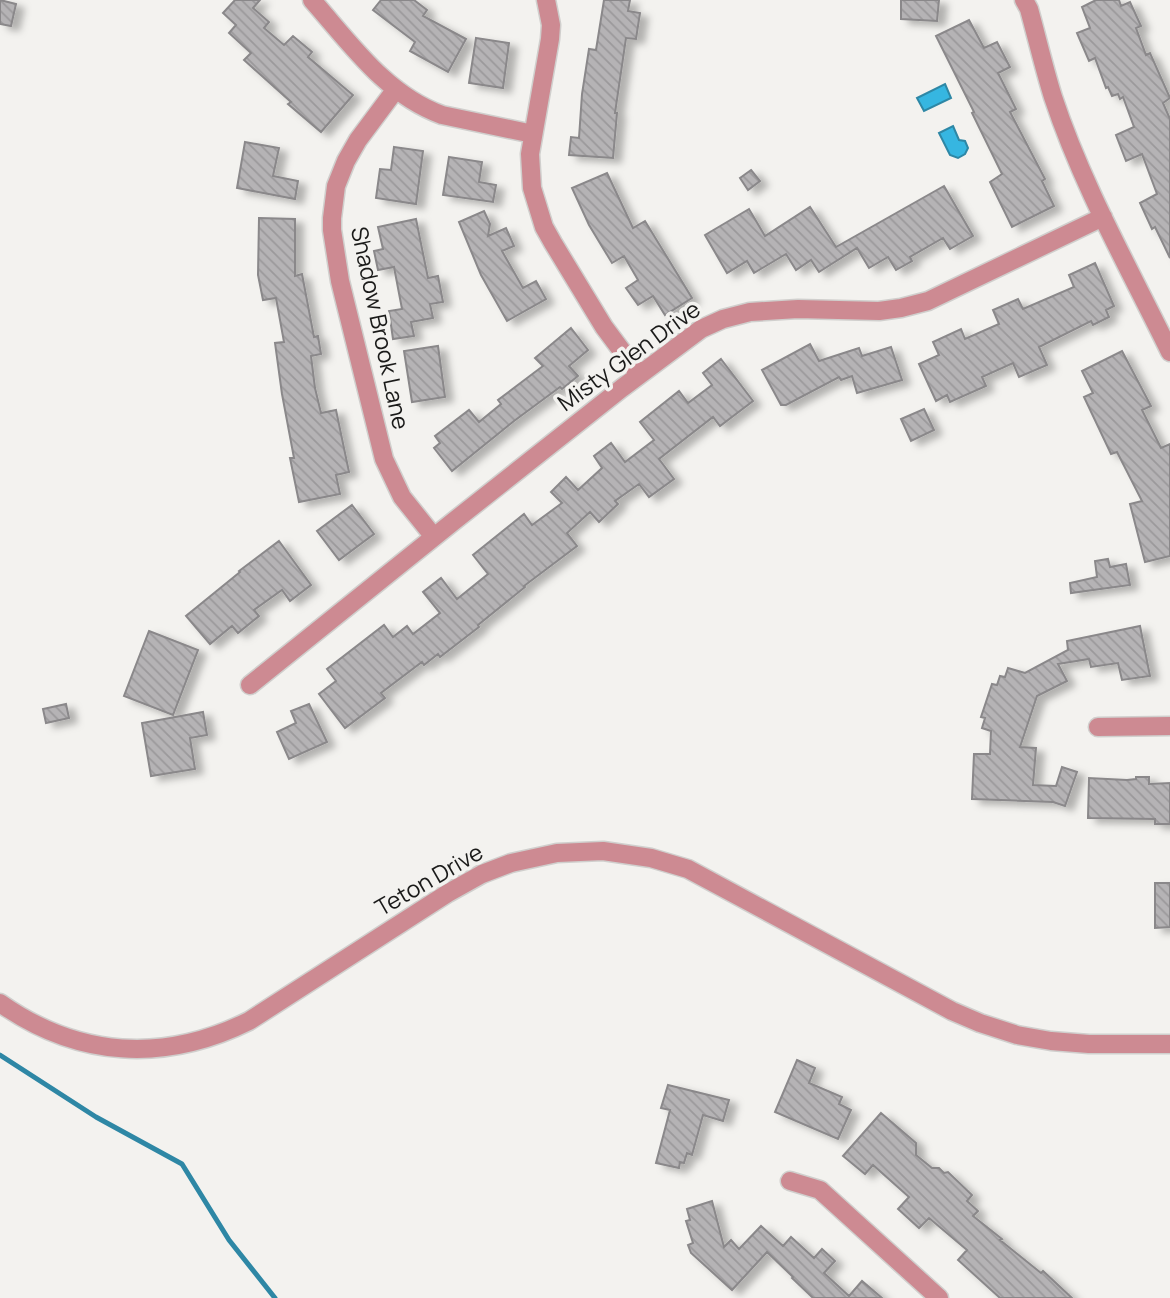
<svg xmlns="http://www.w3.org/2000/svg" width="1170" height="1298" viewBox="0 0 1170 1298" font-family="Manrope,sans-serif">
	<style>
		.water { fill: #36b6e1; stroke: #2e87a5; stroke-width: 2 }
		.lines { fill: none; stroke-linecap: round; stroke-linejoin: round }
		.stream { stroke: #2e87a5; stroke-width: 5 }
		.building { fill: url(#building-back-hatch); stroke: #8a888a; stroke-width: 2; filter: url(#shadow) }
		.minor-casing { stroke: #d0cfcd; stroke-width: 21 }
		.tertiary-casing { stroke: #d0cfcd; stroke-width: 21 }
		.minor { stroke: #cd8a92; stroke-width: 18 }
		.tertiary { stroke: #cd8a92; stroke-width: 18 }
		.labels { text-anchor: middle; stroke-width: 7; stroke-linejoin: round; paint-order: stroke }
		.street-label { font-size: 23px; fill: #1a1a19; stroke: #f3f2ef }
	</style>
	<defs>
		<pattern id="building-back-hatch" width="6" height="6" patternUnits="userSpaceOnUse" patternTransform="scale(1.75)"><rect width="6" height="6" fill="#b5b3b5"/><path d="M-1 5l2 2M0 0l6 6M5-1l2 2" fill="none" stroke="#9b999b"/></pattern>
		<filter id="shadow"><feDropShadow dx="8" dy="4.5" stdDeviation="3.5" flood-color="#0004"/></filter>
	</defs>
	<rect width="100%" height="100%" fill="#f3f2ef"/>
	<path class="water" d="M945,84L951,98L924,111L917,98Z
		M953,126L959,140L965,141L968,148L965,154L958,158L950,155L939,133Z"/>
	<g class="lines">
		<path class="stream" d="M0,1055L96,1117L182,1164L229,1240L275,1298"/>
	</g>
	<path class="building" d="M0,0L16,4L11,26L0,24Z
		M235,0H260L253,8L269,22L264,28L284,45L293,36L312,52L308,57L353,95L321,132L288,104L291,102L244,60L251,53L229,33L236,25L223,13Z
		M381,0H414L427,10L423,16L466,39L448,72L410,51L415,42L373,10Z
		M604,0H630L628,11L640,13L636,39L626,38L615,113H617L613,158L569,155L571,137L579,138L582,94L589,49L596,50Z
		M901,0H939L937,21L901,19Z
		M1096,0H1119L1121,6L1130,2L1141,26L1136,28L1146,55L1150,53L1170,98L1163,103L1170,119V258L1155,227L1152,229L1140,203L1157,194L1142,154L1126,161L1116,135L1134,127L1123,97L1120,99L1118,94L1112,96L1108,87L1106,88L1095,58L1089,61L1077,33L1090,28L1082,7Z
		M969,20L984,48L997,42L1010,67L998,73L1016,109L1010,112L1045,179L1042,181L1054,206L1012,227L990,182L1002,174L972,113L974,112L936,36Z
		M476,38L509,43L503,88L469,83Z
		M245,142L279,148L273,176L298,181L295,199L237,188Z
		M394,147L423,151L416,204L376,198L380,169L391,170Z
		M449,157L482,162L479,182L496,185L493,202L443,195Z
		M751,170L760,181L748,190L740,178Z
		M607,173L633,228L645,221L692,298L665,315L653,296L638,305L626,288L638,280L624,256L612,263L589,225L572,188Z
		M944,186L973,236L950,249L943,238L910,257L912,261L896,270L888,257L869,268L857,248L819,272L811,260L796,270L786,254L754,273L747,261L727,273L705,235L749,209L765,236L810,207L836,247Z
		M484,211L490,224L488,236L506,228L514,246L502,251L523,288L536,281L546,299L507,321L481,275L459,222Z
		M259,218L295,219V276L302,274L314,337L318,336L321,354L311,356L315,388L321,413L336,410L349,472L336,475L340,494L299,502L290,458H294L282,394L275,343L284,342L276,298L263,300L258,275Z
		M416,219L428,278L438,276L443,302L430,304L433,318L411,322L414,336L393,339L389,311L402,309L394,267L378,270L374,251L383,249L378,227Z
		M1095,263L1114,306L1106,310L1109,317L1093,325L1091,321L1039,347L1047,365L1019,377L1013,363L982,377L986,386L950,402L947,395L936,401L919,364L939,355L933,342L961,329L965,339L999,324L993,310L1018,299L1023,309L1074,287L1069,275Z
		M571,328L588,350L569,366L578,376L562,389L560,387L514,421L452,471L434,448L440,443L435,436L469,410L479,422L501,404L498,400L543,366L535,358Z
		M810,344L819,361L859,348L862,356L891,347L902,380L857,393L852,376L841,380L839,377L786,405H781L762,370Z
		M438,346L445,397L412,402L404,351Z
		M1122,351L1151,406L1142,410L1161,448L1170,444V556L1145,562L1130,504L1142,501L1117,452L1111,454L1084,397L1093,393L1082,371Z
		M721,359L753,401L720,426L713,417L659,459L674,479L649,497L639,484L615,501L618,504L599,522L590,512L567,533L577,546L524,586L525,587L478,625L479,627L440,657L438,654L424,665L422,662L381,693L385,698L345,728L319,694L336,681L327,669L384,625L393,637L407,626L413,634L440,613L423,592L441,578L457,599L488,574L473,555L524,514L532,525L562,503L551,492L566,477L578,490L602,468L594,456L611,443L625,462L654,440L640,422L679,391L688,403L712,385L703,373Z
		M924,409L934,430L911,441L901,419Z
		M352,505L374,534L339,560L317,531Z
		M279,541L311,585L290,601L282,590L254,610L259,616L238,633L232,626L210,644L186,616L240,572L239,571Z
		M1108,559L1110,567L1126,564L1130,585L1071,593L1070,583L1097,577L1095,561Z
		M1140,626L1150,676L1122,680L1118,663L1091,667L1089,659L1058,664L1067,681L1037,696L1020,747L1036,748L1033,785L1056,786L1062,767L1077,772L1065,806L1053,802L972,799L974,754H990L991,731L982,728L985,718L981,717L992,684L997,685L1000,676L1005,677L1008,668L1025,673L1068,650L1067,641Z
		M149,631L198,650L173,715L124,696Z
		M66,704L69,718L46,723L43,709Z
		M309,704L327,742L289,759L277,732L296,723L291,711Z
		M203,712L207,735L190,738L195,769L151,776L142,723Z
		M1136,777H1149V784L1170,783V824H1155V819L1088,818L1089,778L1127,780L1136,779Z
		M1155,883H1170V927L1155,928Z
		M797,1060L815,1068L809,1083L842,1097L839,1104L851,1110L838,1139L775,1112Z
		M668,1085L729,1100L723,1121L703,1115L692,1155L687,1153L684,1163L680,1162L679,1168L656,1163L670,1110L661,1108Z
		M881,1113L916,1143V1155L932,1168H939L944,1173L948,1172L972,1195L967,1201L978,1211L973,1216L1002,1239L1000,1240L1041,1273L1043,1271L1072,1298H1000L958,1260L967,1250L929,1218L919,1228L898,1209L909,1197L873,1165L865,1174L843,1156Z
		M712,1201L724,1247L731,1240L739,1249L761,1226L783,1246L791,1237L814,1258L822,1249L835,1261L824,1273L849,1296L862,1281L882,1298H813L792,1278L793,1277L767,1252L732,1290L691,1253L688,1245L693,1243L686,1221L690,1220L687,1209Z"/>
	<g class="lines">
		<g class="minor-casing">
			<path id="minor" d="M312,0C350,43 386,95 442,115L533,134
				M546,0L551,25L550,39L530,154L532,188L544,227L553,243L604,327L639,374
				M1024,0L1029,9C1037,38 1044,68 1053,97C1082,185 1129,268 1170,352
				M396,89L358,140L346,161L336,186L332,218V230L340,281L384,459L402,497L434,537
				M250,685L454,521L622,388L701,329L723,319L750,312L798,309L879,311L901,308L928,301L1103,217
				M1098,727L1170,726
				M790,1181L820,1190L939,1298"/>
		</g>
		<g class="tertiary-casing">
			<path id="tertiary" d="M0,1003C78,1058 164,1063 249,1021L448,893L482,874L511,863L557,853L603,851L651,858L688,869L952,1011L980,1023L1017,1035L1051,1041L1089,1044H1170"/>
		</g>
		<use href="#minor" class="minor"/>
		<use href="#tertiary" class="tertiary"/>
	</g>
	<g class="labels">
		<g class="street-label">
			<text transform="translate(380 328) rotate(78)" y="8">Shadow Brook Lane</text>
			<text transform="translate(629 356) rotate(-36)" y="8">Misty Glen Drive</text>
			<text transform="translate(429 880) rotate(-30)" y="8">Teton Drive</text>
		</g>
	</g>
</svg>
